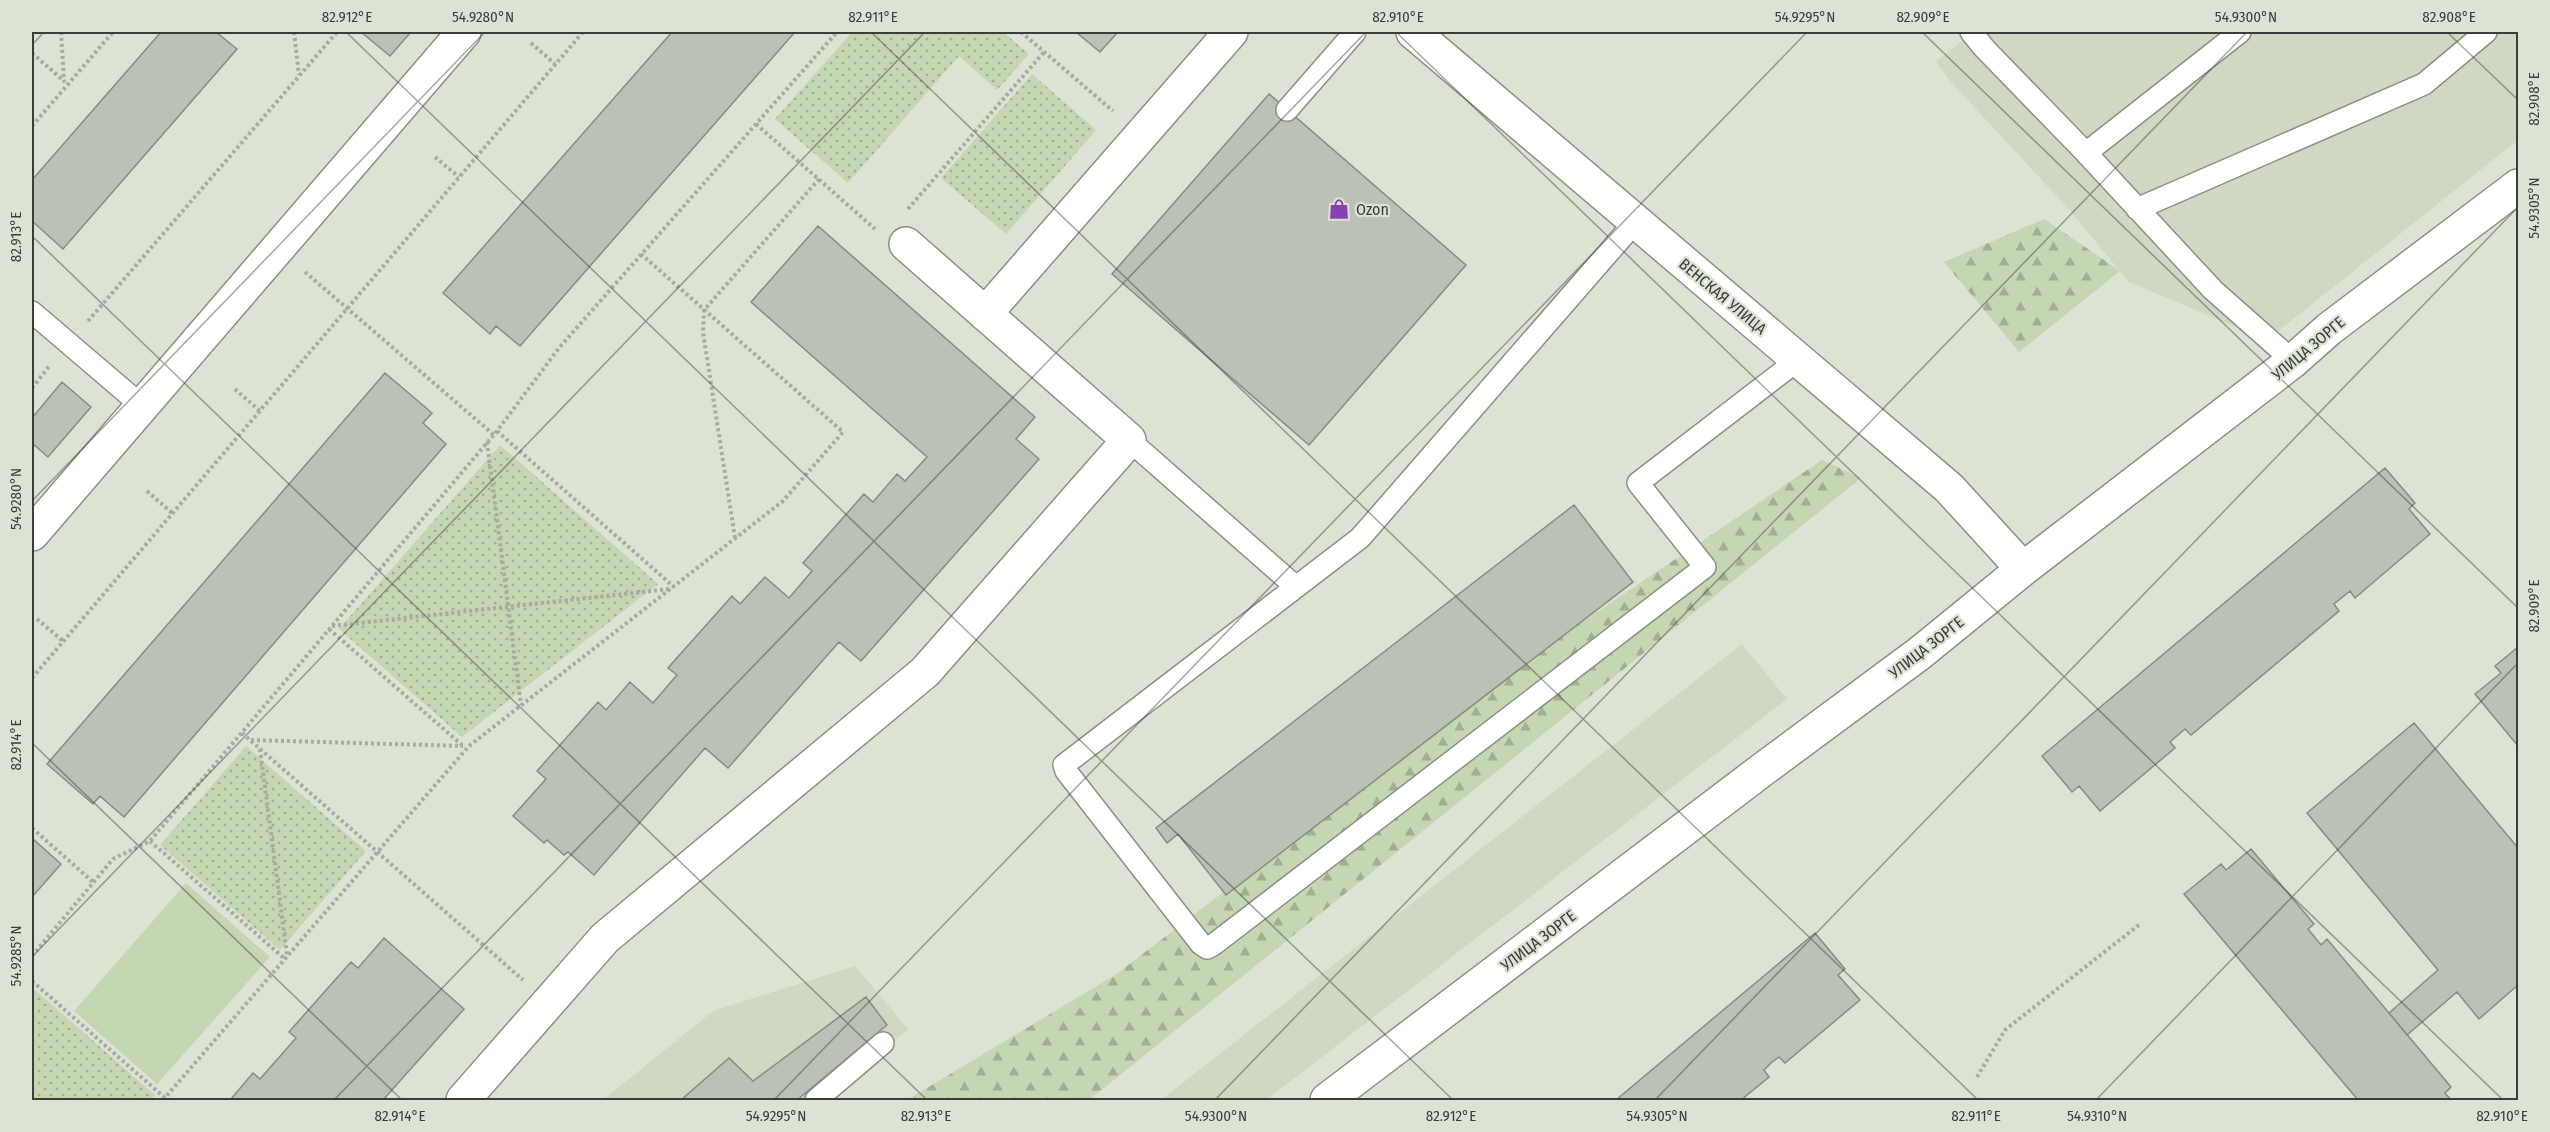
<svg xmlns="http://www.w3.org/2000/svg" width="2550" height="1132" viewBox="0 0 2550 1132" font-family="'Fira Sans Condensed',sans-serif">
	<style>
		.built { fill: #ced8c3 }
		.grass { fill: #c5d6b3 }
		.forest { fill: url(#forest-firs) }
		.park { fill: url(#park-dots) }
		.building { fill: #bbc1b4; stroke: #868c80; stroke-width: 1.5 }
		.lines { fill: none; stroke-linecap: round; stroke-linejoin: round }
		.lane-casing { stroke: #8b9184; stroke-width: 24 }
		.street-casing { stroke: #8b9184; stroke-width: 36 }
		.path { stroke: #a6aca0; stroke-width: 4; stroke-dasharray: 3 3; stroke-linecap: butt }
		.lane { stroke: #fff; stroke-width: 21 }
		.street { stroke: #fff; stroke-width: 33 }
		.ticks { fill: none; stroke: #3b3e38; stroke-width: 1.5; stroke-opacity: 0.45 }
		.labels { text-anchor: middle; stroke-width: 4.5; stroke-linejoin: round; paint-order: stroke }
		.poi-label { font-size: 16px; fill: #3b3e38; stroke: #dce3d5; text-anchor: start }
		.street-label { font-size: 16px; fill: #3b3e38; stroke: #dce3d5 }
		.neatline { fill: none; stroke: #3b3e38; stroke-width: 2 }
		.ticks-label { font-size: 15px; text-anchor: middle; fill: #3b3e38 }
	</style>
	<defs>
		<pattern id="forest-firs" width="22" height="20" patternUnits="userSpaceOnUse" patternTransform="scale(1.5)"><rect width="22" height="20" fill="#c5d6b3"/><path d="M5 1l3.5 6h-7zM16 11l3.5 6h-7z" fill="#a1af93"/></pattern>
		<pattern id="park-dots" width="8" height="8" patternUnits="userSpaceOnUse" patternTransform="scale(1.5)"><rect width="8" height="8" fill="#c5d6b3"/><path d="M2 2h.1M6 6h.1" fill="none" stroke="#a1af93" stroke-width="1.8" stroke-linecap="round"/></pattern>
	</defs>
	<rect width="100%" height="100%" fill="#dce3d5"/>
	<path class="built" d="M1974,32H2518V140L2267,340L2129,282L2066,206L1949,80L1936,61Z
		M1742,644L1787,699L1266,1100H1161Z
		M855,966L908,1029L828,1100H603L713,1011Z"/>
	<path class="grass" d="M186,883L270,957L157,1084L74,1011Z"/>
	<path class="forest" d="M2044,219L2120,271L2019,352L1944,262Z
		M1822,460L1861,478L1089,1100H907L1118,973L1519,665Z"/>
	<path class="park" d="M852,32H1003L1029,54L997,90L959,56L848,183L775,119Z
		M1032,74L1096,130L1006,234L941,178Z
		M500,445L658,584L462,737L339,629Z
		M246,746L366,851L280,950L160,845Z
		M34,989L155,1095L150,1100H32V992Z"/>
	<path class="building" d="M161,32H216L237,49L63,249L32,221V180Z
		M361,32H411L390,56Z
		M672,32H795L520,346L496,326L490,334L443,293Z
		M1076,32H1118L1100,52Z
		M1269,94L1466,265L1309,445L1112,274Z
		M818,226L1035,417L1016,439L1039,459L861,661L839,642L728,768L705,748L594,875L568,852L564,855L547,840L544,843L513,816L546,779L537,771L598,702L606,710L630,682L653,703L677,675L668,668L732,596L740,604L765,577L789,598L812,571L803,563L864,494L873,502L897,474L905,481L927,457L751,302Z
		M385,373L432,413L423,423L446,444L124,817L100,796L93,804L47,764Z
		M62,382L91,407L48,457L32,443V418Z
		M2385,468L2415,503L2409,509L2430,534L2355,598L2350,591L2334,604L2339,611L2191,735L2185,729L2170,742L2175,748L2100,811L2079,786L2072,792L2042,756Z
		M1574,505L1633,582L1226,895L1178,834L1167,843L1156,828Z
		M2518,647V746L2475,694L2501,673L2495,666Z
		M2414,723L2518,848V985L2479,1019L2457,992L2407,1035L2389,1013L2438,970L2307,813Z
		M32,838L61,864L32,897Z
		M2251,849L2314,924L2308,929L2321,945L2327,939L2451,1087L2445,1093L2451,1100H2358L2184,894L2221,864L2226,870Z
		M1815,933L1845,969L1838,975L1860,1000L1785,1063L1779,1057L1771,1063L1764,1070L1769,1077L1741,1100H1616Z
		M384,938L464,1009L383,1100H230L253,1073L260,1079L296,1038L289,1032L319,998L351,962L358,968Z
		M866,997L887,1025L797,1100H681L729,1058L753,1081Z"/>
	<g class="lines">
		<g class="lane-casing">
			<path id="lane" d="M1971,32L1985,49L2086,153L2213,290L2293,361
				M1287,110L1355,32
				M2086,153L2240,32
				M2137,209L2424,84L2486,32
				M1636,221L1360,538L1064,765L1066,771L1201,944L1207,948L1213,945L1705,567L1638,483L1798,360
				M32,312L142,406
				M1129,440L1296,587
				M816,1100L883,1043"/>
		</g>
		<g class="street-casing">
			<path id="street" d="M1413,32L1949,488L2023,569
				M985,314L1231,32
				M32,534L464,32
				M463,1100L605,938L925,672L1129,440L906,244
				M1327,1100L1762,770L1920,653L2023,569L2293,361L2329,329L2518,186"/>
		</g>
		<path class="path" d="M61,32L64,81
			M294,32L299,75
			M1021,32L1113,111
			M531,43L555,64
			M32,53L65,82
			M756,124L875,229
			M32,126L113,32
			M435,157L459,177
			M908,209L1044,52
			M305,272L494,435
			M88,321L337,32
			M32,388L50,365
			M235,389L260,411
			M497,431L674,587
			M487,442L521,705
			M147,491L172,513
			M735,538L703,332L704,310L819,179
			M37,619L63,641
			M332,626L670,589
			M329,629L462,745
			M32,678L583,32
			M242,733L523,980
			M251,740L463,746
			M260,749L287,955
			M32,828L93,882
			M150,841L285,959
			M32,956L113,859L150,841L497,431L559,348L837,32
			M32,981L165,1098
			M1977,1077L2005,1030L2140,924
			M163,1100L469,746L783,501L843,432L641,254"/>
		<use href="#lane" class="lane"/>
		<use href="#street" class="street"/>
	</g>
	<path class="ticks" d="M346,32L1453,1100M871,32L1978,1100M1396,32L2503,1100M1922,32L2518,608M2447,32L2518,100M32,45L44,32M32,236L927,1100M32,501L485,32M32,743L402,1100M32,957L925,32M334,1100L1366,32M774,1100L1807,32M1215,1100L2247,32M1655,1100L2518,207M2096,1100L2518,663"/>
	<defs>
		<g id="shop-bare" transform="scale(1.62)"><path d="M-5-2.5h2.3a2.7 3.5 0 0 1 5.4 0H5L5.5 6h-11ZM-1.5-2.5h3a1.5 2.3 0 0 0-3 0Z" fill="#8741b4" stroke="#dce3d5" stroke-width="2.5" paint-order="stroke"/></g>
	</defs>
	<g fill-rule="evenodd">
		<use href="#shop-bare" x="1339" y="209"/>
	</g>
	<g class="labels">
		<g class="poi-label">
			<text x="1356" y="215">Ozon</text>
		</g>
		<g class="street-label">
			<text transform="translate(1723 296) rotate(40)" y="6">ВЕНСКАЯ УЛИЦА</text>
			<text transform="translate(2308 348) rotate(-40)" y="6">УЛИЦА ЗОРГЕ</text>
			<text transform="translate(1926 647) rotate(-38)" y="6">УЛИЦА ЗОРГЕ</text>
			<text transform="translate(1538 940) rotate(-37)" y="6">УЛИЦА ЗОРГЕ</text>
		</g>
	</g>
	<rect width="2550" height="1132" fill="none" stroke="#dce3d5" stroke-width="66"/>
	<rect x="33" y="33" width="2484" height="1066" class="neatline"/>
	<g class="ticks-label">
		<text x="347" y="22">82.912°E</text>
		<text x="483" y="22">54.9280°N</text>
		<text x="873" y="22">82.911°E</text>
		<text x="1398" y="22">82.910°E</text>
		<text x="1805" y="22">54.9295°N</text>
		<text x="1923" y="22">82.909°E</text>
		<text x="2246" y="22">54.9300°N</text>
		<text x="2449" y="22">82.908°E</text>
		<text transform="translate(2534 99) rotate(-90)" y="5">82.908°E</text>
		<text transform="translate(2534 208) rotate(-90)" y="5">54.9305°N</text>
		<text transform="translate(16 237) rotate(-90)" y="5">82.913°E</text>
		<text transform="translate(16 499) rotate(-90)" y="5">54.9280°N</text>
		<text transform="translate(2534 606) rotate(-90)" y="5">82.909°E</text>
		<text transform="translate(16 745) rotate(-90)" y="5">82.914°E</text>
		<text transform="translate(16 956) rotate(-90)" y="5">54.9285°N</text>
		<text x="400" y="1121">82.914°E</text>
		<text x="776" y="1121">54.9295°N</text>
		<text x="926" y="1121">82.913°E</text>
		<text x="1216" y="1121">54.9300°N</text>
		<text x="1451" y="1121">82.912°E</text>
		<text x="1657" y="1121">54.9305°N</text>
		<text x="1976" y="1121">82.911°E</text>
		<text x="2097" y="1121">54.9310°N</text>
		<text x="2502" y="1121">82.910°E</text>
	</g>
</svg>
